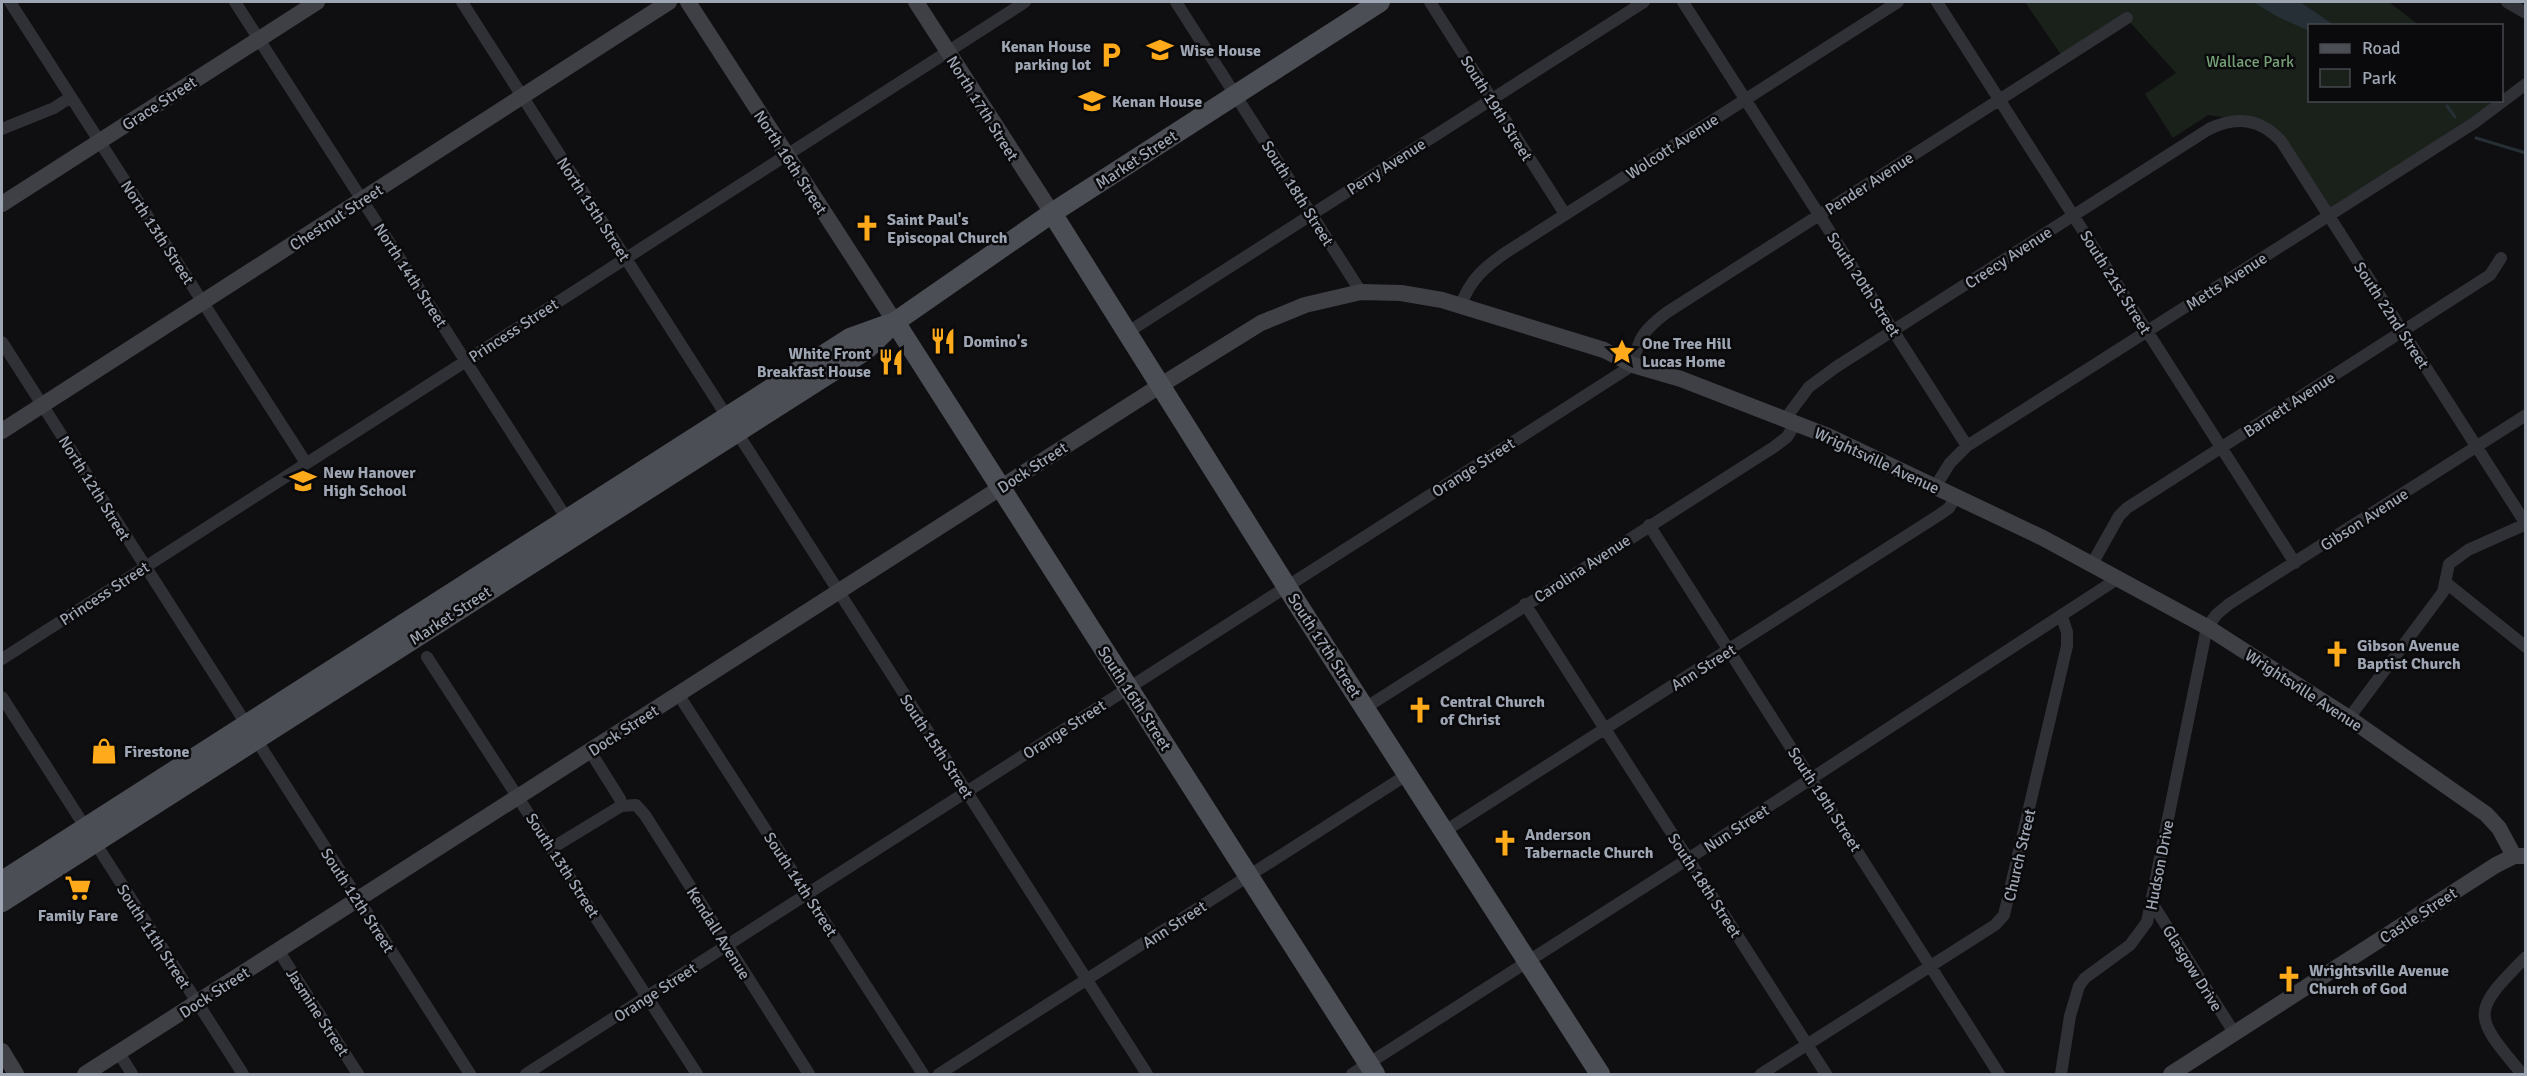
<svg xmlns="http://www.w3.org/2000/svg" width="2527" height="1076" viewBox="0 0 2527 1076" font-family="Signika,sans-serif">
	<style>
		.green { fill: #1a211a }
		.water { fill: #252f35 }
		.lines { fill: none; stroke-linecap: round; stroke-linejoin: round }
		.stream { stroke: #252f35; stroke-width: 3 }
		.street { stroke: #303136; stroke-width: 12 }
		.secondary { stroke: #3e4046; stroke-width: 16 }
		.primary { stroke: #4c4e55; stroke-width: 20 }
		.labels { text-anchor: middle; stroke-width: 5; stroke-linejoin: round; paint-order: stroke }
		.poi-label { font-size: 16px; font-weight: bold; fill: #9fa6b3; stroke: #0a0a0c; text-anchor: start }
		.park-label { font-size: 16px; fill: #75a076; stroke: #0a0a0c }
		.street-label { font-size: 16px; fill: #9fa6b3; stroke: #0a0a0c }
	</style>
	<rect width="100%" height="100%" fill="#0f0f11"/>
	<path class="green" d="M2025,2H2389L2419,25L2310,26V100H2502V90L2509,96L2329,216L2281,141L2253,122L2208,115L2173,138L2145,94L2176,73L2127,19L2064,59Z"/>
	<path class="water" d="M2253,2H2300L2334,25L2310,26L2309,31L2278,17Z"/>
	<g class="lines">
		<path class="stream" d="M2447,106L2455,117
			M2476,138L2526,153"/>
		<path class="street" d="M10,2L306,463
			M235,2L567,519
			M462,2L1147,1074
			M1176,2L1361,292
			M1430,2L1565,214
			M1683,2L1967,446
			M1937,2L2295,563
			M2507,2L2526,13
			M2,129L54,108L71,97
			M1461,305C1470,279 1486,266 1508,251L1898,2
			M1128,332L1644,2
			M2,342L470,1074
			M1785,419L1809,387L1836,367L2209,129C2236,116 2260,118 2281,141L2526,524
			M1935,487L1950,463L1967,446L2474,123L2526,84
			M1649,525L1999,1074
			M2092,564L2119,516L2127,508L2490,275L2501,258
			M2445,582L2526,647
			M1525,604L1826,1074
			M427,657L697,1074
			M2,659L1025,2
			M678,694L923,1074
			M2,697L243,1074
			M1365,708L1774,447L1787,437L1795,424
			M2349,718L2443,592L2449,564L2468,550L2526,524
			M590,751L620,799L621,806
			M1445,831L1939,515L1949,508L1956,496
			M552,848L621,806L636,805L645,815L809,1074
			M2152,903L2235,1034
			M278,950L358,1074
			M119,1053L132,1074
			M526,1074L1633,365C1638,338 1644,330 1666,313L2127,18
			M939,1074L1408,774
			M1352,1074L1688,859L2117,579
			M1761,1074L1995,925L2004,915L2067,646V632L2062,617
			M2061,1074L2070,1016L2079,986L2085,978L2130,945L2147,922L2207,627L2217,614L2229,604L2526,415
			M2522,1074C2473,1015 2470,1013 2526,957"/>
		<path class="secondary" d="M688,2L895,322
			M916,2L1052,213
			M2,204L317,2
			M2,431L669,2
			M2,1051L16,1074
			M85,1074L1161,385L1261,323L1305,305L1361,292L1401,293L1442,300L1604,350L1633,365L1681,379L1828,436L2043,538L2207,627L2349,718L2486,814L2499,828L2514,856
			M2171,1074L2496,865L2514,856H2524"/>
		<path class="primary" d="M1052,213L1297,603L1600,1074
			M895,322L1375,1074
			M2,881L850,338L889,324
			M2,902L866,350L895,322L1052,213L1380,2"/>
	</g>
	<defs>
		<g id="university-bare" transform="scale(2.07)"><path d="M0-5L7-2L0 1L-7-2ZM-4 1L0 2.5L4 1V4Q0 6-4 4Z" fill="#feaa1a" stroke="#0a0a0c" stroke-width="2.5" paint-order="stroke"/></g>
		<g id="parking-bare" transform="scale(2.07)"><path d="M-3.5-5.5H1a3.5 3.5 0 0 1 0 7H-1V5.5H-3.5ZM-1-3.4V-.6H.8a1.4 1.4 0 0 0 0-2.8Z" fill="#feaa1a" stroke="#0a0a0c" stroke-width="2.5" paint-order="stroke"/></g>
		<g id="church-bare" transform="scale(2.07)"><path d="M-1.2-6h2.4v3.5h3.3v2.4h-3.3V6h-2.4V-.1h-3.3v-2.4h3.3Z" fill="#feaa1a" stroke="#0a0a0c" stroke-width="2.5" paint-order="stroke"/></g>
		<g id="restaurant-bare" transform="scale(2.07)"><path d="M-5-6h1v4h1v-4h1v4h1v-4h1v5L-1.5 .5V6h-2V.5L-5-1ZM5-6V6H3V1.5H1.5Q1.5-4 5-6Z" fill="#feaa1a" stroke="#0a0a0c" stroke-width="2.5" paint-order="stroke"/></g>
		<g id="sight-bare" transform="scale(2.07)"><path d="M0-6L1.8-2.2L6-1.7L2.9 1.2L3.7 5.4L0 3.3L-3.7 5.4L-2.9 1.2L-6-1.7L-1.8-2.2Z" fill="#feaa1a" stroke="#0a0a0c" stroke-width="2.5" paint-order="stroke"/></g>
		<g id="school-bare" transform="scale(2.07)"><path d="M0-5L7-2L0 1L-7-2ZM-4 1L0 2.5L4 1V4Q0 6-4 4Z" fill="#feaa1a" stroke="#0a0a0c" stroke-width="2.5" paint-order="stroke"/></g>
		<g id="shop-bare" transform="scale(2.07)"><path d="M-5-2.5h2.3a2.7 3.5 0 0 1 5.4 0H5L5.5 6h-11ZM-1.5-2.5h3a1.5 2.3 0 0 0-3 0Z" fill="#feaa1a" stroke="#0a0a0c" stroke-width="2.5" paint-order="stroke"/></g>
		<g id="supermarket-bare" transform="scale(2.07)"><path d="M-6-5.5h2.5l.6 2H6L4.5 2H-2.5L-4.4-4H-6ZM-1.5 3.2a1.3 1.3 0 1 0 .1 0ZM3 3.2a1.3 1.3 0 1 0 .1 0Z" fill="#feaa1a" stroke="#0a0a0c" stroke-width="2.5" paint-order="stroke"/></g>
	</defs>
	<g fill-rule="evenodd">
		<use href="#university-bare" x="1160" y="50"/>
		<use href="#parking-bare" x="1111" y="55"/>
		<use href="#university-bare" x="1092" y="101"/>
		<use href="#church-bare" x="867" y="228"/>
		<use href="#restaurant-bare" x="943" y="341"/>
		<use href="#sight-bare" x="1622" y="352"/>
		<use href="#restaurant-bare" x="891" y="362"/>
		<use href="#school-bare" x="303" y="481"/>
		<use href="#church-bare" x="2337" y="654"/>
		<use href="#church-bare" x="1420" y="710"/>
		<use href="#shop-bare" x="104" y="751"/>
		<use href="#church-bare" x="1505" y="843"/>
		<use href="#supermarket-bare" x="78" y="888"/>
		<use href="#church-bare" x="2289" y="979"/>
	</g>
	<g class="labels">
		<g class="poi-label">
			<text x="1091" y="52" text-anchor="end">Kenan House<tspan x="1091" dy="18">parking lot</tspan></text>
			<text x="1180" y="56">Wise House</text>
			<text x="1112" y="107">Kenan House</text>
			<text x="887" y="225">Saint Paul's<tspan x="887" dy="18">Episcopal Church</tspan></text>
			<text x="963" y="347">Domino's</text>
			<text x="1642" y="349">One Tree Hill<tspan x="1642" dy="18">Lucas Home</tspan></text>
			<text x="871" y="359" text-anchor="end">White Front<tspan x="871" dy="18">Breakfast House</tspan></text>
			<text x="323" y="478">New Hanover<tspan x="323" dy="18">High School</tspan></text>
			<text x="2357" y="651">Gibson Avenue<tspan x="2357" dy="18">Baptist Church</tspan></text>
			<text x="1440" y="707">Central Church<tspan x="1440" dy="18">of Christ</tspan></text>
			<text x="124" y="757">Firestone</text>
			<text x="1525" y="840">Anderson<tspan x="1525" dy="18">Tabernacle Church</tspan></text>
			<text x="78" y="921" text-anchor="middle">Family Fare</text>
			<text x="2309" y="976">Wrightsville Avenue<tspan x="2309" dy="18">Church of God</tspan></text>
		</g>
		<g class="park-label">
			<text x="2250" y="67">Wallace Park</text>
		</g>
		<g class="street-label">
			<text transform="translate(159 103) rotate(-33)" y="6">Grace Street</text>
			<text transform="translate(983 108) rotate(58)" y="6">North 17th Street</text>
			<text transform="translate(1497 108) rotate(58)" y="6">South 19th Street</text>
			<text transform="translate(1672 146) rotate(-33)" y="6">Wolcott Avenue</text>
			<text transform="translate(1136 159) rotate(-33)" y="6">Market Street</text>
			<text transform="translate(791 162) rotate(57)" y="6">North 16th Street</text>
			<text transform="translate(1386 166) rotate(-33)" y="6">Perry Avenue</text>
			<text transform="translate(1869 183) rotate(-33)" y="6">Pender Avenue</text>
			<text transform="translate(1298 193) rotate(58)" y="6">South 18th Street</text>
			<text transform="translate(594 209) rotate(57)" y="6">North 15th Street</text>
			<text transform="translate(336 217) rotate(-33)" y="6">Chestnut Street</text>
			<text transform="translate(158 232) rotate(57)" y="6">North 13th Street</text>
			<text transform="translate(2008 257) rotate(-33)" y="6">Creecy Avenue</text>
			<text transform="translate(411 275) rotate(57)" y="6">North 14th Street</text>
			<text transform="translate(2226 281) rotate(-33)" y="6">Metts Avenue</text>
			<text transform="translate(2116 282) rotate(58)" y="6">South 21st Street</text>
			<text transform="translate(1864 284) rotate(57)" y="6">South 20th Street</text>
			<text transform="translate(2392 315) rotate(57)" y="6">South 22nd Street</text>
			<text transform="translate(513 330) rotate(-33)" y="6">Princess Street</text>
			<text transform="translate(2289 404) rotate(-33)" y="6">Barnett Avenue</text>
			<text transform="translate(1877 460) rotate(25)" y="6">Wrightsville Avenue</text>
			<text transform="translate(1032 467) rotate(-33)" y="6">Dock Street</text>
			<text transform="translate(1473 467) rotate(-33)" y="6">Orange Street</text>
			<text transform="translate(95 488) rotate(58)" y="6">North 12th Street</text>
			<text transform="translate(2364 519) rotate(-33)" y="6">Gibson Avenue</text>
			<text transform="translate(1582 568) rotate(-33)" y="6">Carolina Avenue</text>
			<text transform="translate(104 593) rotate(-33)" y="6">Princess Street</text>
			<text transform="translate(450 615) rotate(-33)" y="6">Market Street</text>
			<text transform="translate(1325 645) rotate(57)" y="6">South 17th Street</text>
			<text transform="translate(1703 667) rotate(-32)" y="6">Ann Street</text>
			<text transform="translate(2304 690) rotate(33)" y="6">Wrightsville Avenue</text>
			<text transform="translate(1135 698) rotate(57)" y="6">South 16th Street</text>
			<text transform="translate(1064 729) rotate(-33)" y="6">Orange Street</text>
			<text transform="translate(623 730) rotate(-33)" y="6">Dock Street</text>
			<text transform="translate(937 746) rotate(57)" y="6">South 15th Street</text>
			<text transform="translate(1825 799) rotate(57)" y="6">South 19th Street</text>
			<text transform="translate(1736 828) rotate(-33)" y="6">Nun Street</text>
			<text transform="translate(2019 855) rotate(-77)" y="6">Church Street</text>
			<text transform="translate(563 865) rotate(57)" y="6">South 13th Street</text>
			<text transform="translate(2159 865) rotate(-79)" y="6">Hudson Drive</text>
			<text transform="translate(801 884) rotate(57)" y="6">South 14th Street</text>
			<text transform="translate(1705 885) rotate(57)" y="6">South 18th Street</text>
			<text transform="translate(358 900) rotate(57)" y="6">South 12th Street</text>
			<text transform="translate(2418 915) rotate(-33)" y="6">Castle Street</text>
			<text transform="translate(1174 924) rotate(-33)" y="6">Ann Street</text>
			<text transform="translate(719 933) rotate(58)" y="6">Kendall Avenue</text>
			<text transform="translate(154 936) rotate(57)" y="6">South 11th Street</text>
			<text transform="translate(2193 968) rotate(58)" y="6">Glasgow Drive</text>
			<text transform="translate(214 992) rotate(-33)" y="6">Dock Street</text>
			<text transform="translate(655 992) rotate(-33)" y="6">Orange Street</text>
			<text transform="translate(318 1012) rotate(57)" y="6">Jasmine Street</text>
		</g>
	</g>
	<rect width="2527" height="1076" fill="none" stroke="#9fa6b3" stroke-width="6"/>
	<rect x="2308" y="24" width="195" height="78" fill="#0a0a0c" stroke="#46484f" stroke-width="1.5"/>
	<rect x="2320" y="44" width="30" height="9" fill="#4c4e55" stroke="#46484f" stroke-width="1.5"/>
	<text x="2362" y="54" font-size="18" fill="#9fa6b3">Road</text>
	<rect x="2320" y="69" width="30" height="18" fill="#1a211a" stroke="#46484f" stroke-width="1.5"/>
	<text x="2362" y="84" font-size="18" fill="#9fa6b3">Park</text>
</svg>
